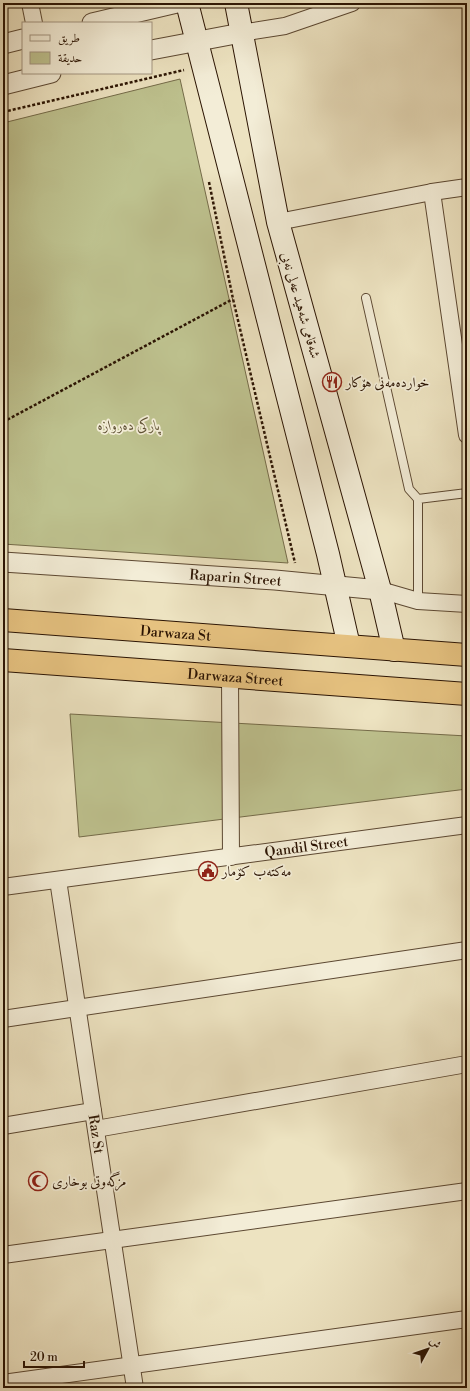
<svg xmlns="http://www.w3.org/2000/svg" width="470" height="1391" viewBox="0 0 470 1391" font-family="'Libre Bodoni',Amiri,serif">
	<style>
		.green { fill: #bec28f; stroke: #746b49 }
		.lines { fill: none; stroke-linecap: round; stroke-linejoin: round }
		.service-casing { stroke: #5c4832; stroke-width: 10 }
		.minor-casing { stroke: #5c4832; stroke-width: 18 }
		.tertiary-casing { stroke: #5c4832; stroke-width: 21 }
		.secondary-casing { stroke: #2b1403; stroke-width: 24 }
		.trunk-casing { stroke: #2b1403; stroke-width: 24 }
		.path { stroke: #2b1403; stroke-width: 2.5; stroke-dasharray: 3 2; stroke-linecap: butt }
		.service { stroke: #f3edd7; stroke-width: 8 }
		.minor { stroke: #f3edd7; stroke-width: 16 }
		.tertiary { stroke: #f3edd7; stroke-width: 19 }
		.secondary { stroke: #f3edd7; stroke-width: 22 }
		.trunk { stroke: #e6c280; stroke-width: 22 }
		.labels { text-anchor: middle; stroke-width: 3.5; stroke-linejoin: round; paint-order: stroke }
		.street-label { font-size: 14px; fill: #2b1403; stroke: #f3edd7 }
		.poi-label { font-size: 14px; fill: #2b1403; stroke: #f3edd7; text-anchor: start }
		.park-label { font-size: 14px; font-style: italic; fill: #5e5134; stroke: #f3edd7 }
	</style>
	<rect width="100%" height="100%" fill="#ede3c1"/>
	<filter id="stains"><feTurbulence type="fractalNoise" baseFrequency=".005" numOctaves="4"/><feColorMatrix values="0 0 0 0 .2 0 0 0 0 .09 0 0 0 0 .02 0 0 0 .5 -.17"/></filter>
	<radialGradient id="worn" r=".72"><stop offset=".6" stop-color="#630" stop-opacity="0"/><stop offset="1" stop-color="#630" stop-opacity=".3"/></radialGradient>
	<path class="green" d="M180,79L288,563L3,544V123Z
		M70,714L467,736V789L79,837Z"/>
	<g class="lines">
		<g class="service-casing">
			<path id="service" d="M366,298L409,489L418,499L467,493
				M418,499V601"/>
		</g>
		<g class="minor-casing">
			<g id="minor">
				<path d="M30,3L34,23"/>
				<path d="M241,33L285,26L352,3"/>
				<path d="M432,192L467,435"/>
				<path d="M278,222L432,192L467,187"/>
				<path d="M380,590L418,601L467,604"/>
				<path d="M230,677L231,857"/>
				<path id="s1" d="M58,880L135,1388"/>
				<path id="s2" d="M3,887L467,825"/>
				<path d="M3,1019L467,950"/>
				<path d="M3,1126L93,1111"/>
				<path d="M96,1129L467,1064"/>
				<path d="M3,1255L467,1191"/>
				<path d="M3,1383L467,1319"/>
			</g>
		</g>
		<g class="tertiary-casing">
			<g id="tertiary">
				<path d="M92,23L177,3"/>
				<path d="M3,44L23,39"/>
				<path d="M151,50L241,33"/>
				<path d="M3,85L51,73"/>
				<path id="s3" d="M3,562L275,580L380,590"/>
			</g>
		</g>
		<g class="secondary-casing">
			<path id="secondary" d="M187,3L328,554L349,646
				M236,3L278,222L380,590L394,650"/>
		</g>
		<g class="trunk-casing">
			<g id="trunk">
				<path id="s4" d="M3,620L467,655"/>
				<path id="s5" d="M3,660L467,694"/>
			</g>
		</g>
		<path class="path" d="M3,112L184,70
			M209,182L233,299L295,563
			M3,422L233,299"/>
		<use href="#service" class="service"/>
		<use href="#minor" class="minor"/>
		<use href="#tertiary" class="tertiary"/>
		<use href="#secondary" class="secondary"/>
		<use href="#trunk" class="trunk"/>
	</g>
	<defs>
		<g id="restaurant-ring" transform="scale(1)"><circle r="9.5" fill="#f3edd7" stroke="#8f2418" stroke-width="1.5"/><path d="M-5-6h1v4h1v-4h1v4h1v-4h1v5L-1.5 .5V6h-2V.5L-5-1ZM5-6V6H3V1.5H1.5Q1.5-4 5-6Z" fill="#8f2418"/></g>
		<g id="civic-ring" transform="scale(1)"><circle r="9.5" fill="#f3edd7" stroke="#8f2418" stroke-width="1.5"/><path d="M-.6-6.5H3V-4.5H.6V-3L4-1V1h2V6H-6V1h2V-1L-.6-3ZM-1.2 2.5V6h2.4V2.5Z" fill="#8f2418"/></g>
		<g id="mosque-ring" transform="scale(1)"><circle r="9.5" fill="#f3edd7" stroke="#8f2418" stroke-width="1.5"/><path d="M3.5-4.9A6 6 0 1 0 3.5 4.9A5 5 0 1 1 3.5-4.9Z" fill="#8f2418"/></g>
	</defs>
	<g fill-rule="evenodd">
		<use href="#restaurant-ring" x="332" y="382"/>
		<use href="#civic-ring" x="208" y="871"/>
		<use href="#mosque-ring" x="38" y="1181"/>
	</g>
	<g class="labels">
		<g class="street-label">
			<text transform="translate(301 305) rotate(74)" y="5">شەقامی شەهید عەلی نەبی</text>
			<text dy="5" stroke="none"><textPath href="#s3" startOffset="233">Raparin Street</textPath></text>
			<text dy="5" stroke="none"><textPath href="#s4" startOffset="173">Darwaza St</textPath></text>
			<text dy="5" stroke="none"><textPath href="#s5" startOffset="233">Darwaza Street</textPath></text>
			<text dy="5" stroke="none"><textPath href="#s2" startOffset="306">Qandil Street</textPath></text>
			<text dy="5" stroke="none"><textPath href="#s1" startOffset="257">Raz St</textPath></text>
		</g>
		<g class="poi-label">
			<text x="346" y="387">خواردەمەنی هۆکار</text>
			<text x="222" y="876">مەکتەب کۆمار</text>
			<text x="52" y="1186">مزگەوتی بوخاری</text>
		</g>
		<g class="park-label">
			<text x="129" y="430">پارکی دەروازە</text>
		</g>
	</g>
	<rect width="470" height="1391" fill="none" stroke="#ede3c1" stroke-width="16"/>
	<rect x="4" y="4" width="462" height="1383" fill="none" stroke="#2b1403" stroke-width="2"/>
	<rect x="8" y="8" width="454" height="1375" fill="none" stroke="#2b1403"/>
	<rect x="22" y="22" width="130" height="52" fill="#f3edd7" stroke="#a39682"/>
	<rect x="30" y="35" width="20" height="6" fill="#f3edd7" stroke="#a39682"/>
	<text x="58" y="42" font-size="12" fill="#2b1403">طريق</text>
	<rect x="30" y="52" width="20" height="12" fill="#bec28f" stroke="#a39682"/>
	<text x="58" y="62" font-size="12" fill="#2b1403">حديقة</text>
	<g transform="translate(428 1349) rotate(50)" stroke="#f3edd7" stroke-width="3" paint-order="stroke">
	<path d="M0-3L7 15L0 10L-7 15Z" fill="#2b1403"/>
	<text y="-6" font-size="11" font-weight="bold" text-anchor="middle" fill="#2b1403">ش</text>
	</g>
	<path d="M24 1361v6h60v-6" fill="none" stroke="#2b1403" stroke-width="2"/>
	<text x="30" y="1361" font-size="12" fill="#2b1403" stroke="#f3edd7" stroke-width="3" paint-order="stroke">20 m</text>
	<rect width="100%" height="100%" filter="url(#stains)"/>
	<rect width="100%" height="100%" fill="url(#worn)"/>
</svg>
